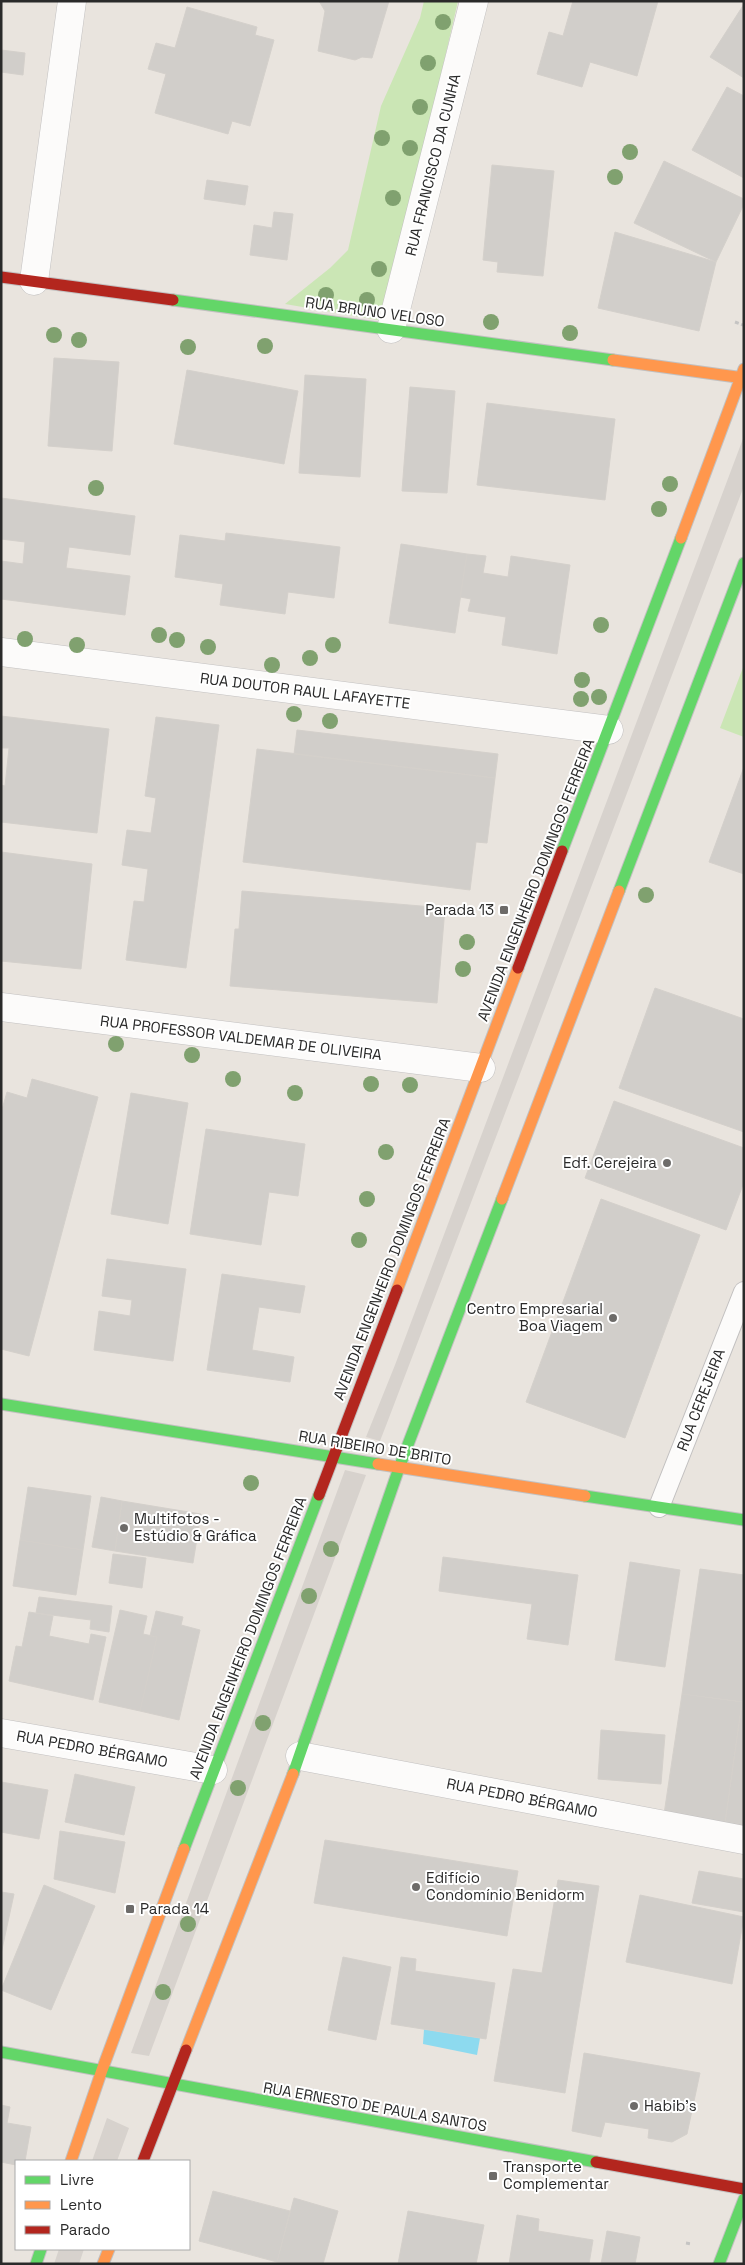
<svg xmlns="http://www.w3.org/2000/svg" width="745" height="2265" viewBox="0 0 745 2265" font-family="'Space Grotesk',sans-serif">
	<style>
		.green { fill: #cbe6b5 }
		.plaza { fill: #d7d2cd }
		.water { fill: #8ddaef }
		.building { fill: #d1ceca; stroke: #d4d0cb }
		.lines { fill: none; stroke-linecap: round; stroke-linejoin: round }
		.lane-casing { stroke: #c2c0c0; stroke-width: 22 }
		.street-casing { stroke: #c2c0c0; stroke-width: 29 }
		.fast-casing { stroke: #c2c0c0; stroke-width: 13 }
		.slow-casing { stroke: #c2c0c0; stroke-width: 13 }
		.jam-casing { stroke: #c2c0c0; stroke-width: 13 }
		.path { stroke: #c5c4c3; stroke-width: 3; stroke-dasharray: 4 2.5; stroke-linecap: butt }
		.lane { stroke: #fcfbfa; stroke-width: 20 }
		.street { stroke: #fcfbfa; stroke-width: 28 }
		.fast { stroke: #63d668; stroke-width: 11 }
		.slow { stroke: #ff974d; stroke-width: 11 }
		.jam { stroke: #b3261e; stroke-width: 11 }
		.tree { fill: #80a16f }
		.poi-dot { fill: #6d6b69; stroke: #fff; stroke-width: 2 }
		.labels { text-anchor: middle; stroke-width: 4; stroke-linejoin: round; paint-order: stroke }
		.street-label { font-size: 15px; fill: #2a2a2a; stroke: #fff }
		.poi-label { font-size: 15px; fill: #2a2a2a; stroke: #fff; text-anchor: start }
	</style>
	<rect width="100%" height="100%" fill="#e9e4de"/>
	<path class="green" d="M424,1H458L384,321L285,304L330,268L348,250L381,106L420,18Z
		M744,665V737L720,728Z"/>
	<path class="plaza" d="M744,436V486L387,1423L380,1441L366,1437L395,1365Z
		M345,1470L366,1475L149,2056L131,2053Z
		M107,2118L129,2128L117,2161H92Z
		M59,2249H84L79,2264H54Z"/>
	<path class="water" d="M424,2029L480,2038L477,2055L423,2044Z"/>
	<path class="building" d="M319,1H389L372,58L362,57L355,60L318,51L325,11Z
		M573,1H658L637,76L590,62L582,87L537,74L549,32L563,36Z
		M744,4V78L710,57Z
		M187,7L257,27L255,35L274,40L250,126L232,121L228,134L155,113L166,74L148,69L156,43L175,48Z
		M1,50L25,53L23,75L1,72Z
		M727,87L744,96V178L692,150Z
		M664,161L744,199V204L716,262L634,223Z
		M492,165L554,171L543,276L497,272L498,262L483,260Z
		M207,180L248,186L245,205L204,199Z
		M274,212L293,214L287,260L250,255L254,225L272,228Z
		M615,232L716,262L699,331L598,308Z
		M54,358L119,362L112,451L48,446Z
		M187,370L298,391L284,464L174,444Z
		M305,375L366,379L360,477L299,473Z
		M410,387L455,391L447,493L402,491Z
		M487,403L615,419L605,500L477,485Z
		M1,498L135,516L130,555L69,547L66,568L130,576L125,615L1,599V561L23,564L25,542L1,539Z
		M226,533L340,547L334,598L288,592L285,614L220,605L223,584L175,577L180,535L225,541Z
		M401,544L467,554L455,633L389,623Z
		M467,554L486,556L483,573L508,577L511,556L570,565L557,654L502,645L506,617L468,611L471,599L460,597Z
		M1,716L109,729L97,833L1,822V785L5,786L9,748H1Z
		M156,717L219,725L186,968L126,960L134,901L144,902L148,869L122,865L127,830L151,833L156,798L145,796Z
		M297,730L498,754L495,778L294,754Z
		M257,749L495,778L487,843L476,842L470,890L243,862Z
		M744,767V874L709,862Z
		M1,852L92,864L81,969L1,961Z
		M242,891L445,908L437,1003L230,986L235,929H239Z
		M655,988L744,1019V1132L619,1088Z
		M32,1079L98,1097L29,1356L1,1349V1113L7,1092L27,1098Z
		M131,1093L188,1103L168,1224L111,1214Z
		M614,1101L744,1148V1182L726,1230L585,1178Z
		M206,1129L305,1144L298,1196L269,1192L261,1245L190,1234Z
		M601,1199L700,1235L625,1438L526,1402Z
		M107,1259L186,1269L173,1361L94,1350L99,1311L130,1316L132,1300L102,1296Z
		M222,1274L305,1286L300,1313L259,1307L252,1350L294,1357L290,1382L207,1370Z
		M28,1487L91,1496L83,1550L20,1540Z
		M101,1497L122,1501L115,1551L92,1547Z
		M122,1501L201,1514L193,1563L115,1551Z
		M20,1540L83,1550L76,1595L13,1586Z
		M113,1554L146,1558L142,1588L109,1583Z
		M443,1557L578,1575L568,1645L527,1639L532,1604L439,1591Z
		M630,1562L680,1570L665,1667L615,1660Z
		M700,1569L744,1575V1702L682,1694Z
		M39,1597L112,1606L109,1632L90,1629L91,1620L36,1613Z
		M120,1610L147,1616L143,1634L157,1637L140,1711L99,1702Z
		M156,1611L183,1617L181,1625L200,1630L179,1720L140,1711L157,1637L150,1636Z
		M29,1612L53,1616L49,1636L89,1644L91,1634L106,1637L93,1700L9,1681L16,1646L22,1647Z
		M682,1694L742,1702L725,1823L664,1814Z
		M742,1702H744V1826L725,1823Z
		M601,1730L665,1735L661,1784L598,1779Z
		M75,1774L135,1787L124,1835L65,1822Z
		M1,1782L48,1790L39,1839L1,1832Z
		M60,1831L125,1842L115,1893L54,1879Z
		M325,1840L518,1871L507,1936L314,1903Z
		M699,1871L744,1879V1912L692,1903Z
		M558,1880L599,1886L565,2093L494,2081L513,1969L542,1973Z
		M44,1885L95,1906L51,2010L1,1990Z
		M1,1892L14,1894L1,1954Z
		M640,1895L744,1917L732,1984L626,1962Z
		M343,1957L391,1967L376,2040L328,2030Z
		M401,1957L416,1959L415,1971L495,1983L486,2039L391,2024Z
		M584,2053L700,2073L687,2134L672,2142L648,2138L649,2129L605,2122L601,2137L572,2131Z
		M1,2105L10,2107L7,2123L31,2127L25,2161H16V2165L1,2162Z
		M213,2191L290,2211L277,2262L199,2241Z
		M294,2198L338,2211L323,2264L277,2262Z
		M408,2211L484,2225L476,2264H398Z
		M517,2215L539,2219L538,2231L593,2240L589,2264H509Z
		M607,2231L640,2237L635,2264H601Z"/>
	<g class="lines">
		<g class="lane-casing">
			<path id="lane" d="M659,1507L744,1292"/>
		</g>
		<g class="street-casing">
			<path id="street" d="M34,281L72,1
				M391,329L474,1
				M1,652L609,730
				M1,1007L481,1068
				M1,1733L213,1770
				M300,1756L744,1840"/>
		</g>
		<g class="fast-casing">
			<path id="fast" d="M173,300L613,360
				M562,851L681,538
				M619,891L744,563
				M1,1404L378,1464
				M585,1496L744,1520
				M293,1774L399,1468L502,1199
				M184,1849L319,1495
				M1,2052L596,2162
				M36,2264L41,2249
				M719,2264L744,2199"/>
		</g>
		<g class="slow-casing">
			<path id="slow" d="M613,360L744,378
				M681,538L744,369
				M502,1199L619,891
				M397,1290L518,968
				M378,1464L585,1496
				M186,2050L293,1774
				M71,2161L102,2070L184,1849
				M103,2264L109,2249"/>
		</g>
		<g class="jam-casing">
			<path id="jam" d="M1,277L173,300
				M518,968L562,851
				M319,1495L397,1290
				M143,2161L186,2050
				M596,2162L744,2189"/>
		</g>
		<path class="path" d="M735,322L743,325
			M686,2243L692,2244"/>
		<use href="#lane" class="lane"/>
		<use href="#street" class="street"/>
		<use href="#fast" class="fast"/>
		<use href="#slow" class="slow"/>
		<use href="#jam" class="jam"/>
	</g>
	<g class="tree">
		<circle cx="443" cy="22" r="8"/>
		<circle cx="428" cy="63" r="8"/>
		<circle cx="420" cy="107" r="8"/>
		<circle cx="382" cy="138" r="8"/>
		<circle cx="410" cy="148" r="8"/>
		<circle cx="630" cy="152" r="8"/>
		<circle cx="615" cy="177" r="8"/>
		<circle cx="393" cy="198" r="8"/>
		<circle cx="379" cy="269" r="8"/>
		<circle cx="326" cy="295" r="8"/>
		<circle cx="367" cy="300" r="8"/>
		<circle cx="491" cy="322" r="8"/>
		<circle cx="570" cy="333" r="8"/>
		<circle cx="54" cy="335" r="8"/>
		<circle cx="79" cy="340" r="8"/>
		<circle cx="265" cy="346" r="8"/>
		<circle cx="188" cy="347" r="8"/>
		<circle cx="670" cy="484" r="8"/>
		<circle cx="96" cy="488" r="8"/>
		<circle cx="659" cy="509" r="8"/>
		<circle cx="601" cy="625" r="8"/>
		<circle cx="159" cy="635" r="8"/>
		<circle cx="25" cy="639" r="8"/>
		<circle cx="177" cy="640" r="8"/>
		<circle cx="77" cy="645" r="8"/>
		<circle cx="333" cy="645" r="8"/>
		<circle cx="208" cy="647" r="8"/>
		<circle cx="310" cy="658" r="8"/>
		<circle cx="272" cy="665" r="8"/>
		<circle cx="582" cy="680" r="8"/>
		<circle cx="599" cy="697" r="8"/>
		<circle cx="581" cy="699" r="8"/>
		<circle cx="294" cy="714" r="8"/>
		<circle cx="330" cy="721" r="8"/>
		<circle cx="646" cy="895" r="8"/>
		<circle cx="467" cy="942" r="8"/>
		<circle cx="463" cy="969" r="8"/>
		<circle cx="116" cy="1044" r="8"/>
		<circle cx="192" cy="1055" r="8"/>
		<circle cx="233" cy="1079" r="8"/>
		<circle cx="371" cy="1084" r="8"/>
		<circle cx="410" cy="1085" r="8"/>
		<circle cx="295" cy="1093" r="8"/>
		<circle cx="386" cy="1152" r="8"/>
		<circle cx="367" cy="1199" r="8"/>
		<circle cx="359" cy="1240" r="8"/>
		<circle cx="251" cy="1483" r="8"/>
		<circle cx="331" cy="1549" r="8"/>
		<circle cx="309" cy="1596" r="8"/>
		<circle cx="263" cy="1723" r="8"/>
		<circle cx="238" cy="1788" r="8"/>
		<circle cx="188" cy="1924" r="8"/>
		<circle cx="163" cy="1992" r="8"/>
	</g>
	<g class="poi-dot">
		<rect x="499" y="905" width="10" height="10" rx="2.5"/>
		<circle cx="667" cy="1163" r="5"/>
		<circle cx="613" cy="1318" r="5"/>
		<circle cx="124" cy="1528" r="5"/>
		<circle cx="416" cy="1887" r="5"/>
		<rect x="125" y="1904" width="10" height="10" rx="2.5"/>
		<circle cx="634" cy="2106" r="5"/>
		<rect x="488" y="2171" width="10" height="10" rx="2.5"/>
	</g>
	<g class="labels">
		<g class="street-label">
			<text transform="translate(433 165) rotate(-76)" y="5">RUA FRANCISCO DA CUNHA</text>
			<text transform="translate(375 312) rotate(8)" y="5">RUA BRUNO VELOSO</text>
			<text transform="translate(305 691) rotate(7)" y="5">RUA DOUTOR RAUL LAFAYETTE</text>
			<text transform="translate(536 880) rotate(-69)" y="5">AVENIDA ENGENHEIRO DOMINGOS FERREIRA</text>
			<text transform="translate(241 1038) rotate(7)" y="5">RUA PROFESSOR VALDEMAR DE OLIVEIRA</text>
			<text transform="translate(392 1259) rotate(-69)" y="5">AVENIDA ENGENHEIRO DOMINGOS FERREIRA</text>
			<text transform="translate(701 1400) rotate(-69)" y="5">RUA CEREJEIRA</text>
			<text transform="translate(375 1448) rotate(9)" y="5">RUA RIBEIRO DE BRITO</text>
			<text transform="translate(248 1638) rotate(-69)" y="5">AVENIDA ENGENHEIRO DOMINGOS FERREIRA</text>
			<text transform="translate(92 1749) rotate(10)" y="5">RUA PEDRO BÉRGAMO</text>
			<text transform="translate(522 1798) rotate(11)" y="5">RUA PEDRO BÉRGAMO</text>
			<text transform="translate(375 2107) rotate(10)" y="5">RUA ERNESTO DE PAULA SANTOS</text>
		</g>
		<g class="poi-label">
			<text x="494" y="915" text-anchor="end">Parada 13</text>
			<text x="657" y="1168" text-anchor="end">Edf. Cerejeira</text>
			<text x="603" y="1314" text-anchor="end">Centro Empresarial<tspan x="603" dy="17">Boa Viagem</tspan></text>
			<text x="134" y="1524">Multifotos -<tspan x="134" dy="17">Estúdio &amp; Gráfica</tspan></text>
			<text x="426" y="1883">Edifício<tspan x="426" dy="17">Condomínio Benidorm</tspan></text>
			<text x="140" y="1914">Parada 14</text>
			<text x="644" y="2111">Habib's</text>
			<text x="503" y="2172">Transporte<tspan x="503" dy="17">Complementar</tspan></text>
		</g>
	</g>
	<rect width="745" height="2265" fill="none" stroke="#2a2a2a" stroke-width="5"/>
	<rect x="15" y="2160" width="175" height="90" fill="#ffffff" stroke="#aaaaaa"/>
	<rect x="25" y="2176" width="25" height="8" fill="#63d668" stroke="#aaaaaa"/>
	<text x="60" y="2185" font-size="15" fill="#2a2a2a">Livre</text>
	<rect x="25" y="2201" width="25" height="8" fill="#ff974d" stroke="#aaaaaa"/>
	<text x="60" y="2210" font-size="15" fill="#2a2a2a">Lento</text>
	<rect x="25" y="2226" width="25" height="8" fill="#b3261e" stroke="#aaaaaa"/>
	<text x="60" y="2235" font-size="15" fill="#2a2a2a">Parado</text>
</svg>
